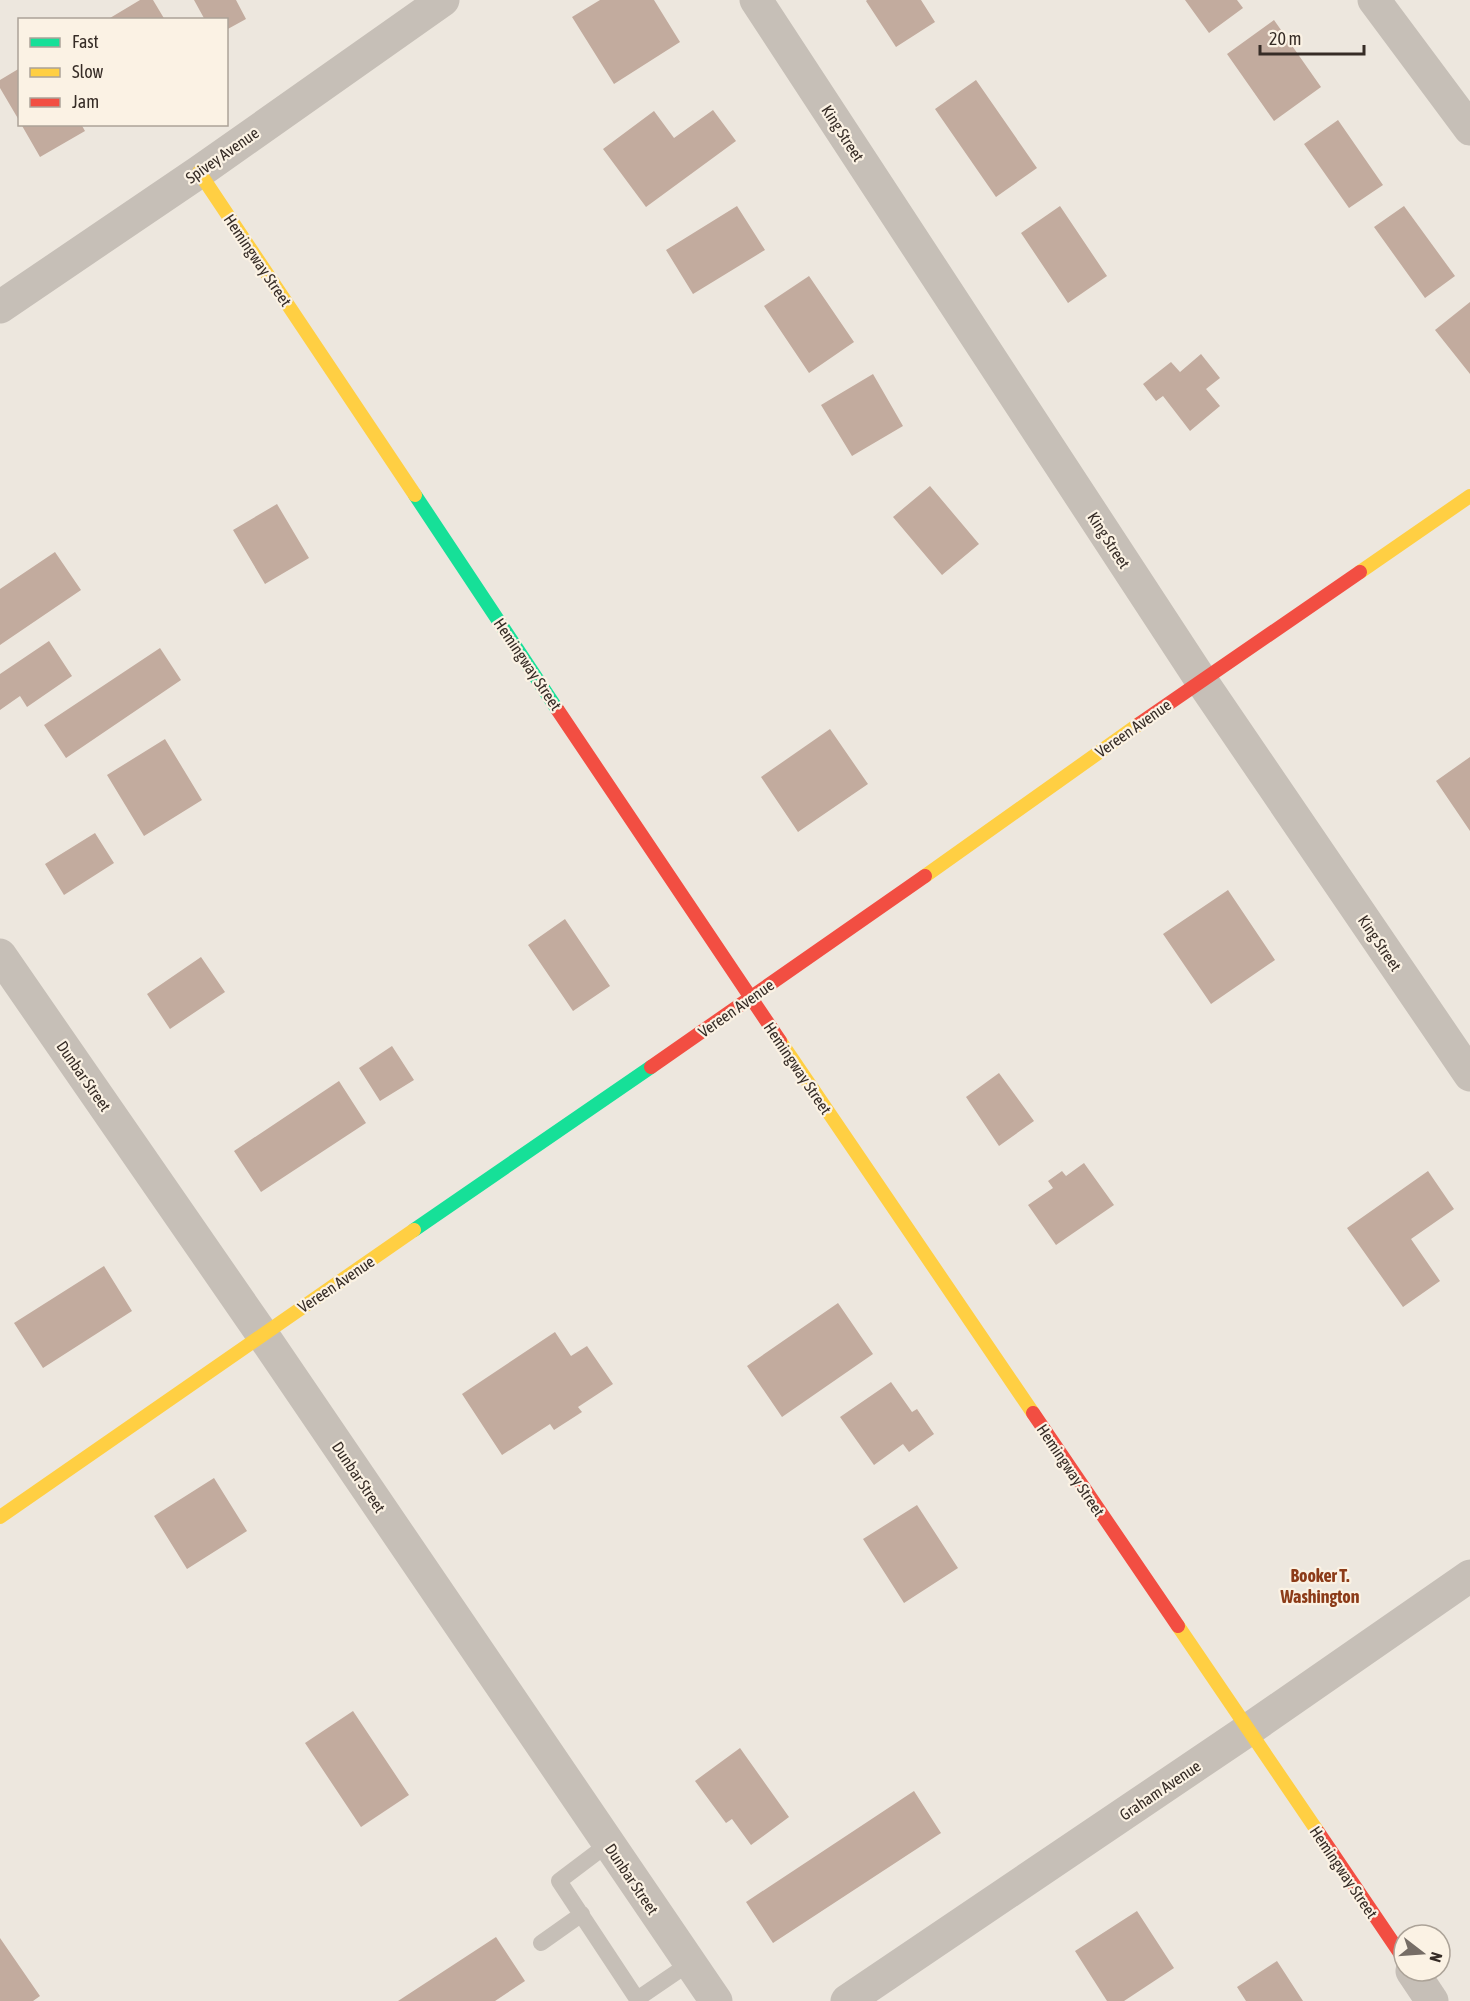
<svg xmlns="http://www.w3.org/2000/svg" width="1470" height="2001" viewBox="0 0 1470 2001" font-family="'Asap Condensed',sans-serif">
	<style>
		.building { fill: #c2ab9e }
		.lines { fill: none; stroke-linecap: round; stroke-linejoin: round }
		.lane { stroke: #c6bfb7; stroke-width: 16 }
		.street { stroke: #c6bfb7; stroke-width: 33 }
		.fast { stroke: #16e098; stroke-width: 14 }
		.slow { stroke: #ffcf43; stroke-width: 14 }
		.jam { stroke: #f24e42; stroke-width: 14 }
		.labels { text-anchor: middle; stroke-width: 4.5; stroke-linejoin: round; paint-order: stroke }
		.street-label { font-size: 16px; fill: #362c26; stroke: #fbf2e4 }
		.neighbourhood-label { font-size: 18px; font-weight: bold; fill: #8c3b18; stroke: #fbf2e4 }
	</style>
	<rect width="100%" height="100%" fill="#ede7de"/>
	<path class="building" d="M140,0H153L165,20H111L110,18Z
		M194,0H236L246,19L226,30V20H205Z
		M600,0H654L680,42L614,84L572,17Z
		M867,0H921L935,22L896,47L866,1Z
		M1185,0H1237L1243,8L1209,33Z
		M1274,20L1321,87L1274,121L1227,54Z
		M20,68V122L0,88V80Z
		M976,80L1037,168L996,197L935,109Z
		M713,110L736,141L646,207L603,149L654,111L674,138Z
		M1338,120L1383,185L1349,208L1304,144Z
		M21,124H81L85,131L40,157Z
		M737,206L765,250L693,294L666,250Z
		M1060,206L1107,276L1068,303L1021,233Z
		M1404,206L1455,276L1425,298L1374,227Z
		M809,276L854,342L809,373L764,306Z
		M1470,302V374L1435,330Z
		M1201,354L1220,378L1206,389L1220,406L1190,431L1163,396L1156,401L1143,384L1171,362L1180,372Z
		M873,374L903,426L852,456L821,405Z
		M930,486L979,544L942,575L893,517Z
		M277,504L309,558L265,584L233,530Z
		M55,552L81,590L0,645V589Z
		M49,641L72,676L27,707L20,696L0,710V674Z
		M160,648L181,680L66,758L44,725Z
		M830,729L868,784L798,832L761,777Z
		M165,739L202,800L144,836L107,775Z
		M1470,757V831L1436,781Z
		M95,833L114,863L64,895L45,864Z
		M1228,890L1275,960L1211,1004L1163,934Z
		M565,919L610,986L573,1011L528,945Z
		M201,957L225,992L170,1029L147,994Z
		M392,1046L414,1080L380,1101L359,1068Z
		M999,1073L1034,1121L999,1146L966,1097Z
		M339,1081L366,1123L261,1192L234,1151Z
		M1084,1163L1114,1205L1056,1245L1028,1205L1053,1188L1048,1181L1062,1171L1066,1176Z
		M1428,1171L1454,1209L1411,1239L1440,1281L1403,1307L1347,1228Z
		M104,1266L132,1311L43,1368L14,1323Z
		M838,1303L873,1354L782,1417L747,1366Z
		M555,1332L571,1356L587,1346L613,1384L578,1407L582,1412L554,1430L550,1424L502,1455L462,1394Z
		M891,1382L912,1412L917,1409L934,1434L909,1452L903,1444L874,1465L840,1417Z
		M214,1478L247,1531L187,1569L154,1516Z
		M917,1505L958,1568L904,1603L863,1539Z
		M353,1711L409,1795L361,1827L305,1743Z
		M740,1748L789,1817L751,1845L732,1819L726,1823L695,1781Z
		M914,1791L941,1833L773,1943L746,1902Z
		M1137,1911L1174,1968L1124,2001H1107L1075,1951Z
		M496,1937L525,1981L495,2001H398Z
		M0,1938L40,1996L33,2001H0Z
		M1277,1961L1303,2001H1246L1237,1987Z"/>
	<g class="lines">
		<path class="lane" d="M608,1844L559,1881L637,1999L690,1963
			M541,1943L582,1914"/>
		<path class="street" d="M756,0L1201,680L1470,1075
			M1374,0L1470,129
			M0,307L199,172L443,0
			M0,955L262,1334L716,2001
			M1412,1971L1432,2001
			M847,2001L1248,1730L1470,1576"/>
		<path class="fast" d="M415,495L557,709
			M414,1230L651,1067"/>
		<path class="slow" d="M199,172L415,495
			M1360,572L1470,496
			M925,876L1139,724
			M780,1041L1033,1413
			M0,1517L414,1230
			M1178,1626L1318,1832"/>
		<path class="jam" d="M557,709L780,1041
			M1139,724L1360,572
			M651,1067L925,876
			M1033,1413L1178,1626
			M1318,1832L1404,1959"/>
	</g>
	<g class="labels">
		<g class="street-label">
			<text transform="translate(843 133) rotate(57)" y="6">King Street</text>
			<text transform="translate(222 155) rotate(-35)" y="6">Spivey Avenue</text>
			<text transform="translate(258 260) rotate(56)" y="6">Hemingway Street</text>
			<text transform="translate(1109 540) rotate(57)" y="6">King Street</text>
			<text transform="translate(528 664) rotate(56)" y="6">Hemingway Street</text>
			<text transform="translate(1133 728) rotate(-35)" y="6">Vereen Avenue</text>
			<text transform="translate(1380 943) rotate(56)" y="6">King Street</text>
			<text transform="translate(736 1008) rotate(-35)" y="6">Vereen Avenue</text>
			<text transform="translate(798 1068) rotate(56)" y="6">Hemingway Street</text>
			<text transform="translate(84 1076) rotate(55)" y="6">Dunbar Street</text>
			<text transform="translate(336 1284) rotate(-34)" y="6">Vereen Avenue</text>
			<text transform="translate(1071 1470) rotate(56)" y="6">Hemingway Street</text>
			<text transform="translate(359 1477) rotate(56)" y="6">Dunbar Street</text>
			<text transform="translate(1160 1790) rotate(-34)" y="6">Graham Avenue</text>
			<text transform="translate(1344 1872) rotate(56)" y="6">Hemingway Street</text>
			<text transform="translate(632 1879) rotate(56)" y="6">Dunbar Street</text>
		</g>
		<g class="neighbourhood-label">
			<text x="1320" y="1582">Booker T.<tspan x="1320" dy="21">Washington</tspan></text>
		</g>
	</g>
	<rect x="18" y="18" width="210" height="108" fill="#fbf2e4" stroke="#aca398" stroke-width="1.5"/>
	<rect x="30" y="38" width="30" height="9" fill="#16e098" stroke="#aca398" stroke-width="1.5"/>
	<text x="72" y="48" font-size="18" fill="#362c26">Fast</text>
	<rect x="30" y="68" width="30" height="9" fill="#ffcf43" stroke="#aca398" stroke-width="1.5"/>
	<text x="72" y="78" font-size="18" fill="#362c26">Slow</text>
	<rect x="30" y="98" width="30" height="9" fill="#f24e42" stroke="#aca398" stroke-width="1.5"/>
	<text x="72" y="108" font-size="18" fill="#362c26">Jam</text>
	<g transform="translate(1422 1953) rotate(107)"><circle r="28" fill="#fbf2e4" stroke="#aca398" stroke-width="1.5"/>
	<path d="M0-4.5L10 22L0 15L-10 22Z" fill="#766d66"/>
	<text y="-9" font-size="16" font-weight="bold" text-anchor="middle" fill="#362c26">N</text>
	</g>
	<path d="M1260 45v9h104v-9" fill="none" stroke="#362c26" stroke-width="3"/>
	<text x="1269" y="45" font-size="18" fill="#362c26" stroke="#fbf2e4" stroke-width="4.5" paint-order="stroke">20 m</text>
</svg>
